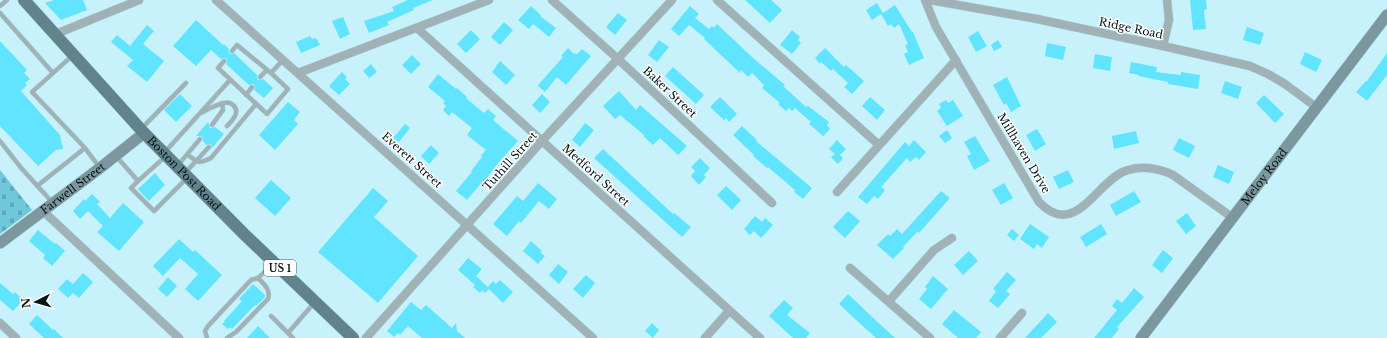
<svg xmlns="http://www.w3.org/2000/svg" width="1387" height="338" viewBox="0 0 1387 338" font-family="'Libre Baskerville',serif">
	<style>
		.cemetery { fill: url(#cemetery-stones) }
		.building { fill: #60e4ff }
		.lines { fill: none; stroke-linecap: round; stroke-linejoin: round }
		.lane-casing { stroke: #a8ced7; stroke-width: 5 }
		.street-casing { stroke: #a8ced7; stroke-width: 9 }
		.secondary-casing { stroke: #a8ced7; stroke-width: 12 }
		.primary-casing { stroke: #a8ced7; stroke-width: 13 }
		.lane { stroke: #a0b2b6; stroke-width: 4 }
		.street { stroke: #a0b2b6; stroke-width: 8 }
		.secondary { stroke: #7c979d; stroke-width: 11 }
		.primary { stroke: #62838b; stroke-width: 12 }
		.labels { text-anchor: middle; stroke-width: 3; stroke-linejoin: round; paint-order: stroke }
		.shield { fill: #fff; stroke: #4f5a5c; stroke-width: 1 }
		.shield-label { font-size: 10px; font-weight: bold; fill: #041316 }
		.street-label { font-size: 11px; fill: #041316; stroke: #fff }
	</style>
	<defs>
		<pattern id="cemetery-stones" width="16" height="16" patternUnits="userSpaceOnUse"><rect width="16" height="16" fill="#6fc7da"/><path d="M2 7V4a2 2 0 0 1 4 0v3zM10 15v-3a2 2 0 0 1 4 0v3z" fill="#5eaaba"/></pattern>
	</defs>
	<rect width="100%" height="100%" fill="#c7f2fc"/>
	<path class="cemetery" d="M0,170L32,210L0,234Z"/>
	<path class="building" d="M54,0H83L87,10L61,20L45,3Z
		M408,0H433L413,8L414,10L387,22L389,25L369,33L364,21L394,11L392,7Z
		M745,0H771L782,10L770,23Z
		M1190,0H1206L1207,9L1204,10L1206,29L1193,30Z
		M877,3L883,13L895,5L912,32H913L924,58L909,65L904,54L908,52L905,45L908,44L899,24L894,28L891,24L888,26L881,14L872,20L866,10Z
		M531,6L541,15L540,16L556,28L549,37L533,24L529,29L518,20Z
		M690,6L699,14L695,18L709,29L712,26L714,28L717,24L752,57L785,85L783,86L806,107L808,106L829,122L827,125L830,129L823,136L809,124L811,122L795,108L792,111L789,108L786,111L778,104L780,103L762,88L764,85L752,73L748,77L741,70L740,73L704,39L705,38L689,25L679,36L671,29Z
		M618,13L627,20L615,35L606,27Z
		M343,17L350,34L340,39L332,21Z
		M196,20L223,45L224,44L229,49V53L232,54L234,53L257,75V78L258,80L263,79L273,88L264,98L254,90L255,87L254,84H252L249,85L226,64L227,61L226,58H223L221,59L211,50L196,66L173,46Z
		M504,22L513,30L500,45L491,37Z
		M147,25L154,31L143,44L164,61L147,82L127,66L133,60L111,42L117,35L130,46Z
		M1247,27L1264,33L1260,45L1243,40Z
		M471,30L480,39L466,53L457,44Z
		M792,30L800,37L798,40L801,43L792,54L780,45Z
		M978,31L987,46L976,52L968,37Z
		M310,36L312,39L316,38L320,45L301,53L296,42Z
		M659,40L669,47L657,62L648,55Z
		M998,40L1002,47L994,51L991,45Z
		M0,41L27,70L24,73L30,79L25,83L27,85L21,91L60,135L63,149L56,150L38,166L0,126Z
		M1047,43L1066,47L1063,60L1045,56Z
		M568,48L574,54L575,53L577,54L582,49L591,56L566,85L557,77L545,92L538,86L539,84L563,57L561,56Z
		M825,48L844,67L846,65L864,81L852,94L844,87L848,83L833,69L831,71L821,62L820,64L815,58Z
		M1305,52L1322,60L1316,72L1300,64Z
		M1387,53V75L1367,101L1356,92L1366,81H1367Z
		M1095,54L1112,57L1110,71L1093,68Z
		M412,55L421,64L411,74L402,65Z
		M500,61L515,75L506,85L492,72Z
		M1131,62L1157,67L1156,72L1181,75V72L1200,75L1198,89L1168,84V82L1138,76L1139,75L1129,73Z
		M371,64L377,72L369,78L363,71Z
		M673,67L704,95L696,104L665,76Z
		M342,72L347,77L345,79L350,84L339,95L329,86Z
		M438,74L456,89L457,88L467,97L466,98L484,113L488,109L496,116L493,120L518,141L498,163L484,182L483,181L467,200L456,191L472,172L471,171L482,157L481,155L486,150L467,135L472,128L452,112L449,116L443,110L446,106L443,103L445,101L428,87Z
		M1007,77L1021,106L1011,112L1006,103L1004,105L993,85Z
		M1225,81L1242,87L1238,99L1221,93Z
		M619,91L636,110L640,105L687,146L678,155L660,138L653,145L643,136L644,135L620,115L615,119L603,106Z
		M180,94L192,106L176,122L164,110Z
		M542,94L550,102L540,113L532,105Z
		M1264,95L1284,114L1275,123L1256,103Z
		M720,97L737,114L729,122L726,118L724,120L710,107Z
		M870,97L885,110L877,120L862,106Z
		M946,100L948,103L953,100L963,116L947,126L937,111L941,108L939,104Z
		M288,102L300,112L294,120L298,124L275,150L259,135Z
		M208,122L210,128H212L215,127L224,134L212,148L211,144L206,145L203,141V138L202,136H196Z
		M585,123L594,130L580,147L572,140Z
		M405,124L410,128L399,142L393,138Z
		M742,126L757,140L756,141L812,188L803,199L794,192L795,190L768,167L767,168L753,156L754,155L733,135Z
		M1037,129L1046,144L1035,151L1026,135Z
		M947,130L952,138L945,143L939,136Z
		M1136,131L1139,143L1114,149L1112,136Z
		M975,136L990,161L974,170L967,156L971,154L964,142Z
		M1179,138L1195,146L1189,158L1173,150Z
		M837,140L846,149L840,155L843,158L838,164L831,157L835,154L829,149Z
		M914,140L926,152L919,160L916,157L910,162L907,158L881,187L885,190L878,199L874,196L867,204L858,197L905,142L909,146Z
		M431,145L439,153L429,164L421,156Z
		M603,149L673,214L674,213L691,227L682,237L594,158Z
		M700,158L710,168L704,175L706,177L699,185L691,176L695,171L691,167Z
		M1218,165L1234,172L1229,184L1213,177Z
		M1068,170L1074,182L1059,189L1053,177Z
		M155,173L165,185L149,201L138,189Z
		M271,180L291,198L275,216L255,198Z
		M538,183L557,199L549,209L539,201L521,223L519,221L507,236L493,224L517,196L523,201Z
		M1004,183L1013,198L1001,205L992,190Z
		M726,186L741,200L732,210L717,195Z
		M373,188L388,201L374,217L418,256L378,303L318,252Z
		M941,191L950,198L919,233L918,231L903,247L904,248L893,259L877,245L888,234L890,236L897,229L902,234Z
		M1134,191L1141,202L1116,216L1110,205Z
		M92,194L100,202L97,204L110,218L123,203L144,222L119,251L97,232L103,226L88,211L80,219L73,211L84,199L85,201Z
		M848,211L860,221L845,238L833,227Z
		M1187,213L1196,226L1186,234L1176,221Z
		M755,216L762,222L765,218L773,225L761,238L754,231L750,235L744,229Z
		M1030,224L1049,237L1042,248L1037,244L1034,249L1020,239Z
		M1101,224L1107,234L1086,247L1080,237Z
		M1012,229L1019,235L1014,241L1007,235Z
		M38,230L55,244L56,243L65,251L52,266L43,258L45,255L29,241Z
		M179,239L193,252L195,250L222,275L198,301L185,289L198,274L180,258L163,276L153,266Z
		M531,241L542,251L540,252L545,256L538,264L523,251Z
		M1163,250L1173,258L1162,273L1152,265Z
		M969,251L978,261L963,275L954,265Z
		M468,258L482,269L476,276L488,287L493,281L496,284L500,280L513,292L503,303L489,289L485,293L482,290L480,293L473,287L475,285L458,270Z
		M558,264L568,272L559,284L549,275Z
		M1007,272L1016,280L1006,291L1010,294L998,308L989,301L996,291L993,289Z
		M83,273L93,282L79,298L73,293L68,298L58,289L67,279L73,284Z
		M586,275L595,283L583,298L573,289Z
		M933,276L948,289L931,309L919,299L927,289L925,287Z
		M168,277L177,286L167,297L158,289Z
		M0,283L13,294L15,292L23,300L13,311L0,300Z
		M253,284L265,295V297L256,306L255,305L232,329L230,327L228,329L222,324L225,322L224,321L242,301L239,299Z
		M1134,288L1144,297L1117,327L1119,329L1112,338H1094L1117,310L1112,306L1117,299L1122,303Z
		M848,294L869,314L895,338H876L855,319L839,304Z
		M784,300L793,308L787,315L810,333L806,338H793L769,316Z
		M411,302L421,310L426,305L452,328L456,323L457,331L465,338H422L408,326L400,335L398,333L394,337L387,331Z
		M954,310L981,332L976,338H958L942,324Z
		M1048,313L1057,322L1041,338H1025Z
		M37,315L53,330L54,329L63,338H44L29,324Z
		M652,323L659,330L653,338L645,331Z
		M258,326L270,338H247Z"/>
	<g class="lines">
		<g class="lane-casing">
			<path id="lane" d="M0,6L7,0
				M0,13L53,73
				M232,51L237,45L271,73L283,60
				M72,56L32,92L85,148L100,168
				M224,61L218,68L267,114L288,89L271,73
				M260,77L267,70
				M246,95L252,87
				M201,113C208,109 217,104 225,103C228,102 231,103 233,105C241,112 232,121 227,126
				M212,125L223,110L222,103
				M141,129L186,83
				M0,141L22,169L52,202
				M164,153L230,80
				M188,155C198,163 199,164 211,158L256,104
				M116,156L138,181L166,156
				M178,165L200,139
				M185,173L209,147
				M138,181L131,188L154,211L186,179
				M37,186L85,148
				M271,316L293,338
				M288,333L314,303
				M207,338L205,331L208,326L251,280L258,278L273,264
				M227,338L236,332L268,299C271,290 264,284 258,278"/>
		</g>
		<g class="street-casing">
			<path id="street" d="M216,0L593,338
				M552,0L618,59L772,203
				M717,0L879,145
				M925,0L936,27L1039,202C1075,240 1096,182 1125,171C1142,165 1158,168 1173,175L1233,218
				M930,0L1037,19L1163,46L1250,66L1268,74L1285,84L1316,107
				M417,28L760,338
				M56,34L139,0
				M1163,46L1169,20L1167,0
				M298,73L489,0
				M837,192L956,60
				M43,211L179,338
				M850,268L930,338
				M889,301L934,250L952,238
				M0,323L16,338
				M366,338L542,141L672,0
				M705,338L729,311
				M1000,338L1022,313"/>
		</g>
		<g class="secondary-casing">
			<g id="secondary">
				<path id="s1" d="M0,243L100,168L144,133"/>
				<path id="s2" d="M1141,338L1387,15"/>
			</g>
		</g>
		<g class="primary-casing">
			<g id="primary">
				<path id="s3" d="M24,0L144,133L244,234L353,338"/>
			</g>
		</g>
		<use href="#lane" class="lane"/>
		<use href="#street" class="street"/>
		<use href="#secondary" class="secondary"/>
		<use href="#primary" class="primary"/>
	</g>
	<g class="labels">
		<rect class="shield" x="264" y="260" width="32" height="16" rx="3"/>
		<g class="shield-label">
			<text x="280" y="272">US 1</text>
		</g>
		<g class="street-label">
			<text transform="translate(1131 28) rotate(12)" y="4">Ridge Road</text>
			<text transform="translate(670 92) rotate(43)" y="4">Baker Street</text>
			<text transform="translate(1024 153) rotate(59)" y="4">Millhaven Drive</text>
			<text transform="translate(412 160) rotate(42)" y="4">Everett Street</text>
			<text transform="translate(510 161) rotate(-48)" y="4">Tuthill Street</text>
			<text dy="4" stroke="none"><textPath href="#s3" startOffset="236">Boston Post Road</textPath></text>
			<text transform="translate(596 175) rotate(42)" y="4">Medford Street</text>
			<text dy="4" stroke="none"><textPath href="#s2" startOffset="203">Meloy Road</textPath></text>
			<text dy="4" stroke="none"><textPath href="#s1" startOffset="91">Farwell Street</textPath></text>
		</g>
	</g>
	<g transform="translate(36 302) rotate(264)" stroke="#ffffff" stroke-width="3" paint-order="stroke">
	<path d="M0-3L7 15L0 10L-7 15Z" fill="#041316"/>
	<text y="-6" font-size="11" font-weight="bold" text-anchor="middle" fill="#041316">N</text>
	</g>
</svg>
